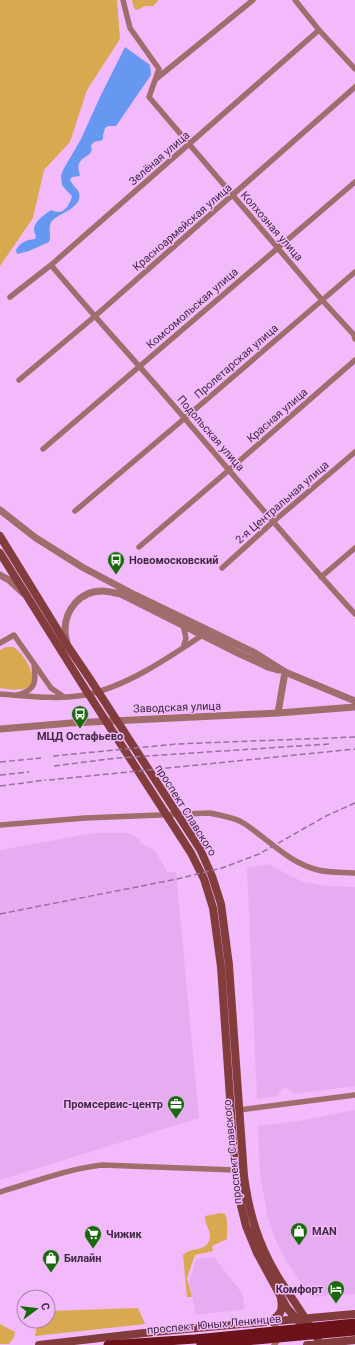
<svg xmlns="http://www.w3.org/2000/svg" width="355" height="1345" viewBox="0 0 355 1345" font-family="Roboto,sans-serif">
	<style>
		.built { fill: #e7abf2 }
		.green { fill: #d9a94f }
		.water { fill: #6698f1 }
		.lines { fill: none; stroke-linecap: round; stroke-linejoin: round }
		.minor { stroke: #a06d6c; stroke-width: 5.5 }
		.tertiary { stroke: #a06d6c; stroke-width: 7 }
		.secondary { stroke: #833c3c; stroke-width: 8 }
		.primary { stroke: #6b121b; stroke-width: 9 }
		.rail { stroke: #97709d; stroke-width: 1.5; stroke-dasharray: 6 3; stroke-linecap: butt }
		.labels { text-anchor: middle; stroke-width: 3; stroke-linejoin: round; paint-order: stroke }
		.street-label { font-size: 11px; fill: #402a44; stroke: #f2bafb }
		.poi-label { font-size: 11px; font-weight: bold; fill: #402a44; stroke: #f2bafb; text-anchor: start }
	</style>
	<rect width="100%" height="100%" fill="#f2bafb"/>
	<path class="built" d="M94,833H127L140,838L139,842L156,851L160,860L166,869L167,872H176L199,1118L0,1180V850Z
		M269,864L288,875L304,882L326,886L355,887V1086L294,1094L287,1088L282,1089L278,1096L257,1099L247,868Z
		M355,1110V1294L311,1297L286,1261L276,1241L267,1214L260,1175L258,1126L298,1121Z
		M214,1257L242,1293L245,1309L196,1315L189,1283L196,1259Z"/>
	<path class="green" d="M0,0H117L120,39L87,90L70,142L44,170L33,218L0,266Z
		M132,0H159L153,6H145L137,10L134,8Z
		M6,647C9,647 11,647 13,647C22,651 43,681 26,688C18,691 8,689 0,688V650Z
		M221,1213L225,1214L227,1220V1239L212,1246L213,1251L195,1255L187,1278L192,1297H187L183,1255C190,1247 204,1252 209,1241C213,1232 204,1225 205,1216Z
		M138,1308L145,1324L35,1336L38,1321H48V1311Z
		M0,1324L15,1332L14,1337L9,1344H0Z"/>
	<path class="water" d="M125,47L150,65L151,75L116,126H108L105,128L103,135V139L100,141C95,141 93,142 91,146C94,156 84,155 80,162C77,166 79,171 80,176L72,177L70,180C72,185 78,189 79,193C83,208 59,213 52,221C47,227 52,235 49,242L29,251L17,254L16,250C21,242 26,240 35,239L36,236C29,224 43,216 51,210C54,211 56,212 58,212C65,213 71,202 72,196L67,191L62,185L61,176L63,170L81,139L100,97Z"/>
	<g class="lines">
		<path class="minor" d="M123,0L130,28L159,69L149,97L322,300L354,335L355,339
			M295,0L319,30L355,69
			M156,79L253,0
			M51,265C95,318 142,368 186,420C242,485 297,551 355,614
			M10,297L51,265L319,30
			M19,380L94,317L355,87
			M43,449L355,182
			M75,511L185,418L355,272
			M139,547L229,470L355,360
			M222,568L274,521L355,452
			M321,577L355,548
			M183,625L186,638L183,648
			M0,643L14,635L51,688L64,697
			M0,694C28,696 57,700 85,695C126,687 170,657 204,634
			M17,695C37,690 36,681 34,664
			M0,825L85,818L210,813C222,816 235,817 245,824C269,840 289,863 318,870C330,873 343,872 355,873
			M239,1110L355,1095
			M0,1192C34,1182 67,1169 102,1165L235,1170
			M269,1322C280,1326 282,1337 274,1345"/>
		<path class="tertiary" d="M0,510L36,538L82,567L135,595L255,653L285,672L355,701
			M0,575L9,580L23,593
			M67,643C66,639 65,634 65,630C65,610 80,591 102,591C108,591 114,593 121,594L238,653L268,667L279,670
			M278,713L285,672
			M0,729L71,723L278,713L355,707"/>
		<path class="secondary" d="M0,536L67,645L90,679L200,849L212,876L221,904L229,965L244,1176C249,1213 258,1244 278,1277C292,1299 308,1320 320,1344
			M0,553L82,684L191,853L204,879L213,908L221,967L234,1157L241,1206L246,1226L257,1253L287,1308L308,1332
			M272,1320C281,1315 283,1309 281,1299
			M39,1345L153,1332L355,1314
			M307,1345L355,1340"/>
		<path class="primary" d="M108,1345L195,1339L355,1323
			M201,1345L355,1331"/>
		<path class="rail" d="M53,756L176,744L355,737
			M0,762L41,758
			M54,766L117,758L329,744
			M0,775L29,772
			M49,780L355,749
			M0,786L46,780
			M0,914L177,879L222,868L259,854L326,816L355,803"/>
	</g>
	<defs>
		<g id="bus-pin" transform="scale(0.9)"><path d="M0 17L-7.5 6A9.5 9.5 0 1 1 7.5 6Z" fill="#18690b" stroke="#f2bafb"/><path d="M-5-6H5V4H4V6H2V4H-2V6H-4V4H-5ZM-3.5-4V0h7V-4ZM-3.5 1.2v1.5H-2V1.2ZM2 1.2v1.5H3.5V1.2Z" fill="#fff"/></g>
		<g id="office-pin" transform="scale(0.9)"><path d="M0 17L-7.5 6A9.5 9.5 0 1 1 7.5 6Z" fill="#18690b" stroke="#f2bafb"/><path d="M-6-3h4V-5.5h4V-3h4V5H-6ZM-1-4.5V-3h2v-1.5ZM-6 0V1H6V0Z" fill="#fff"/></g>
		<g id="shop-pin" transform="scale(0.9)"><path d="M0 17L-7.5 6A9.5 9.5 0 1 1 7.5 6Z" fill="#18690b" stroke="#f2bafb"/><path d="M-5-2.5h2.3a2.7 3.5 0 0 1 5.4 0H5L5.5 6h-11ZM-1.5-2.5h3a1.5 2.3 0 0 0-3 0Z" fill="#fff"/></g>
		<g id="supermarket-pin" transform="scale(0.9)"><path d="M0 17L-7.5 6A9.5 9.5 0 1 1 7.5 6Z" fill="#18690b" stroke="#f2bafb"/><path d="M-6-5.5h2.5l.6 2H6L4.5 2H-2.5L-4.4-4H-6ZM-1.5 3.2a1.3 1.3 0 1 0 .1 0ZM3 3.2a1.3 1.3 0 1 0 .1 0Z" fill="#fff"/></g>
		<g id="hotel-pin" transform="scale(0.9)"><path d="M0 17L-7.5 6A9.5 9.5 0 1 1 7.5 6Z" fill="#18690b" stroke="#f2bafb"/><path d="M-6-4.5h1.5V1H6V5H4.5V3h-9V5H-6ZM-4 0a1.8 1.8 0 1 1 3.6 0ZM.5 0V-2.5h3Q6-2.5 6 0Z" fill="#fff"/></g>
	</defs>
	<g fill-rule="evenodd">
		<use href="#bus-pin" x="116" y="560"/>
		<use href="#bus-pin" x="80" y="714"/>
		<use href="#office-pin" x="176" y="1104"/>
		<use href="#shop-pin" x="299" y="1231"/>
		<use href="#supermarket-pin" x="93" y="1234"/>
		<use href="#shop-pin" x="51" y="1258"/>
		<use href="#hotel-pin" x="336" y="1289"/>
	</g>
	<g class="labels">
		<g class="street-label">
			<text transform="translate(159 158) rotate(-41)" y="4">Зелёная улица</text>
			<text transform="translate(272 226) rotate(49)" y="4">Колхозная улица</text>
			<text transform="translate(182 227) rotate(-41)" y="4">Красноармейская улица</text>
			<text transform="translate(192 308) rotate(-41)" y="4">Комсомольская улица</text>
			<text transform="translate(236 361) rotate(-41)" y="4">Пролетарская улица</text>
			<text transform="translate(277 415) rotate(-41)" y="4">Красная улица</text>
			<text transform="translate(211 433) rotate(49)" y="4">Подольская улица</text>
			<text transform="translate(282 502) rotate(-41)" y="4">2-я Центральная улица</text>
			<text transform="translate(177 707) rotate(-2)" y="4">Заводская улица</text>
			<text transform="translate(186 810) rotate(58)" y="4">проспект Славского</text>
			<text transform="translate(232 1152) rotate(-96)" y="4">проспект Славского</text>
			<text transform="translate(214 1324) rotate(-5)" y="4">проспект Юных Ленинцев</text>
		</g>
		<g class="poi-label">
			<text x="129" y="564">Новомосковский</text>
			<text x="80" y="740" text-anchor="middle">МЦД Остафьево</text>
			<text x="163" y="1108" text-anchor="end">Промсервис-центр</text>
			<text x="312" y="1235">MAN</text>
			<text x="106" y="1238">Чижик</text>
			<text x="64" y="1262">Билайн</text>
			<text x="323" y="1293" text-anchor="end">Комфорт</text>
		</g>
	</g>
	<g transform="translate(36 1309) rotate(75)"><circle r="19" fill="#f2bafb" stroke="#ab80b2"/>
	<path d="M0-3L7 15L0 10L-7 15Z" fill="#18690b"/>
	<text y="-6" font-size="11" font-weight="bold" text-anchor="middle" fill="#402a44">С</text>
	</g>
</svg>
